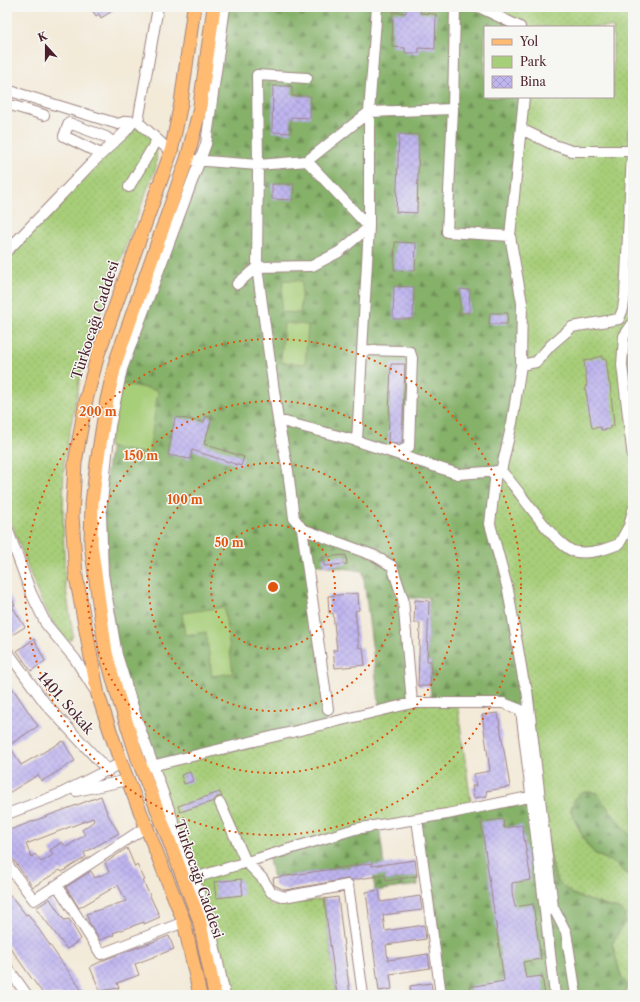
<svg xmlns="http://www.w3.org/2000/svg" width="640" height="1002" viewBox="0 0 640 1002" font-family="'Libre Caslon Text',serif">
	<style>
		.grass { fill: url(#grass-dots); stroke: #787652 }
		.forest { fill: url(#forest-firs); stroke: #68684a }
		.green { fill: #a7ce79; stroke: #787652 }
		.building { fill: url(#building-cross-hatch); fill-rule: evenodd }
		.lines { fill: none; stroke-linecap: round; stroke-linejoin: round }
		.minor-casing { stroke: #9e8482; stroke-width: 12 }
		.major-casing { stroke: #9e8482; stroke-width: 15 }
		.minor { stroke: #fff; stroke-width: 10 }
		.major { stroke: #ffbb71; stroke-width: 13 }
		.ring { fill: none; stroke: #e0560e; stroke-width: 2; stroke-dasharray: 2 4 }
		.labels { text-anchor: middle; stroke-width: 3; stroke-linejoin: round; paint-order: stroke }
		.street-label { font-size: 14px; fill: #4a1f2b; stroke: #f6f6f2 }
		.centre { fill: #e0560e; stroke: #f6f6f2; stroke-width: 2 }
		.ring-label { font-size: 12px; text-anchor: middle; font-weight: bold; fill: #e0560e; stroke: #f6f6f2; stroke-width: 3; stroke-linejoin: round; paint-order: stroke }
	</style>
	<defs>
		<pattern id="grass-dots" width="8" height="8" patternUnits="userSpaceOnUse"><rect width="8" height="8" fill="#a7ce79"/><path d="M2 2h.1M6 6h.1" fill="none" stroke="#91b069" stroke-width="1.8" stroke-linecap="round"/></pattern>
		<pattern id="forest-firs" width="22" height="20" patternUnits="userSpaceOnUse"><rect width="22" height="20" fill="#85b169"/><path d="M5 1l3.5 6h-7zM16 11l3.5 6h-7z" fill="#6f8f57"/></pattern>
		<pattern id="building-cross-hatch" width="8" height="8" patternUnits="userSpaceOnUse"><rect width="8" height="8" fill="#bfb5ef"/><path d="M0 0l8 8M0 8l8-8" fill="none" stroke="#a69bcd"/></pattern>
	</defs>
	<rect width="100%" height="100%" fill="#f6f6f2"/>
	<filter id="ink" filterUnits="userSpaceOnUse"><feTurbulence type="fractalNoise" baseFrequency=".025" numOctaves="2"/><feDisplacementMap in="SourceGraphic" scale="8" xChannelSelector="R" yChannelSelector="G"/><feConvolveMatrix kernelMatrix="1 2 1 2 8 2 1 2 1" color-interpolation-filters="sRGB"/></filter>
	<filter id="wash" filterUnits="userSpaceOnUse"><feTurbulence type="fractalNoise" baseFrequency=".012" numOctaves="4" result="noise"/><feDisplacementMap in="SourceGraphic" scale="16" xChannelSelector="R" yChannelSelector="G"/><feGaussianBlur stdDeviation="0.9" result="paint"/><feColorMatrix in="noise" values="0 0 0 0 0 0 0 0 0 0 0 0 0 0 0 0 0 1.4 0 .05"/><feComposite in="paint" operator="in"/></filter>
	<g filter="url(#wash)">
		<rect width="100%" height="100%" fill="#f3ead8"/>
		<path class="grass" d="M479,7H633V837C620,827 613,814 602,803L571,806V812L587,845L594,853L614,863L633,879V995H624L627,984L621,977L612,943L618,934L619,909C602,906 568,897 557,882C555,879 554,874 553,870L490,524L510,236L524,97H613V27H520Z
			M138,122L157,140L156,167L85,353L64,461L63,518L65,583L73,635L71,640L66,641L53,623L38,594L7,512V251Z
			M412,703H457L472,809L355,829L246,862L271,892L270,906L324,899L336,991L317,995H225L153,765Z"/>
		<path class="forest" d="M225,7H479L520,27H485V97H525L510,236L522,303L521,365L490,524L529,705L521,710L503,703H432L430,686L431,661H427L429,597L403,599L412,703L380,711L363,571L307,563L328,723L153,765L117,655L101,512L122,369L206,144Z
			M586,792L598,793C602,804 608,806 614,816C620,825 624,830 633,837V879L614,863L594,853L587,845L571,812L574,800L582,793Z
			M533,796L557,881L572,894L606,906L619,909L625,915L624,924L612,943L621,977L627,984L624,995H441L417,819Z
			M379,825L386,881L417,876L418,885L375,891L372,863L273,878L268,855Z"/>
		<path class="green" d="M283,280L302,281L300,313L281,312Z
			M284,323L308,325L305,364L281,362Z
			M121,384L158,390L149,454L108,447Z
			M224,607L233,673L212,676L206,632L185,635L182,613Z"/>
		<g id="blocks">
			<path class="building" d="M90,7H119L101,18L99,14L96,16Z
				M406,8H421L420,13L436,14L435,49L419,48V53H405V48L392,47L393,12L406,13Z
				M273,86H292V96H311L310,118L291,117V133L272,132Z
				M399,134L419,135L417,213L396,212Z
				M272,184H294L293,200L272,199Z
				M395,242L416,243L415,271L394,270Z
				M394,286L414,287L413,319H393Z
				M460,289L470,290L469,313H460Z
				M490,313H508L507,324H489Z
				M602,356V359H606L609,383H610L614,426H610V429L601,430V427L592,428L585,386H587L584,361Z
				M391,364H405L402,443H388Z
				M206,416L212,418L204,444L244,457L241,466L192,450L190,459L168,455L175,417L204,422Z
				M346,555L347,564L324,566L323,557Z
				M7,592L15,605L12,606L25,627L7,638Z
				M358,593L359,610L355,611L359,648L363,647L365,665L335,668L333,650H337L333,613H329L328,596Z
				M415,600L429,601L427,661H431L430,686H418L420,623H414Z
				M34,639L45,661L31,671L17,651Z
				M7,680L38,726L9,745L21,765L63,741L75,761L42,781L38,775L7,794Z
				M498,713L510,787L486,791L487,796L474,798L472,786H476L474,774L490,771L482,715Z
				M190,772L193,781L184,784L181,775Z
				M220,792L222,797H217L214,801L180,812L178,806Z
				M101,796L107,813L119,833L84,853L86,857L62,872L60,870L33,887L12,858H10L7,851V831ZM93,818L94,821L82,830L85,835L66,847L62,842L50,850L53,855L41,862L35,854L31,857L26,844Z
				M503,819L504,828L522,825L531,880L512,883V892L515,907L533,904L541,959L523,962L526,978L542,976L545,995H470L469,987L504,981L481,822Z
				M127,848L135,867L137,865L145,880L143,881L160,917L144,924V922L113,933L114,935L100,940L90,924L86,914L126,901L118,885L79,908L66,887L91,871L95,878L109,872L105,863Z
				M415,860L417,876L386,881L385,875L352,880L347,879L285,890L274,885L273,878L372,863V866Z
				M241,879L243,895L216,898L214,882Z
				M379,890L381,902L420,896L422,910L383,915L385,931L424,925L426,939L386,945L388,960L428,954L430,968L390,974L392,989L379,991L366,892Z
				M7,891L26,915L28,914L85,995H44L30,976L7,943Z
				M338,897L350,995H337L324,899Z
				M50,899L64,920L69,919L81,939L67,949L36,908Z
				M169,936L174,949L135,964L139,975L117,983L119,988L100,991L90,967L106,959Z
				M431,983L433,995H411L410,986Z"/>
		</g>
	</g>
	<g filter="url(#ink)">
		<use href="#blocks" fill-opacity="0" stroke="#9e8482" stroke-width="1"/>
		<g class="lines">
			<g class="minor-casing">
				<path id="minor" d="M455,7L453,109L447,232L510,236
					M479,7L520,27
					M307,78L257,75L258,165L257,267L278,420L288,471L294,518L302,529L328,709
					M7,90L118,124L127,121L138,122L171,152
					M7,104L44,115
					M138,122L158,7
					M521,129L554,145L572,151H632
					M101,154L64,136L69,123L106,137L114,143
					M193,160L258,165L307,161L369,112L453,109
					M129,187L157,140
					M7,251L91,164L126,131L133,122
					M237,284L257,267L312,266L339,252L369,227L307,161
					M633,323L624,336L622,365L633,458
					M362,350L404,351L410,352L412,358L409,447L399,452L392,449
					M521,365L536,362L551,345L572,327L619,319L623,309L625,295L633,134
					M278,420L357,441L458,474L501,471C518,487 556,550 577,552C592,554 606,549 619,544L629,526L633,510
					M357,441L369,227V112L377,7
					M496,471L490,524L508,590L523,678L527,690L553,907L566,932L576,995
					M501,471L512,423L521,365L522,303L510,236L524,97
					M7,528L31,593L46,624L75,659L96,692
					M302,529L375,556L392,566L403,599L412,703
					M7,651L45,703L108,771
					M147,767L412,703H503L521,710L555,995
					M76,791L128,780
					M220,803L246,862L262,878L271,892L284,897L348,885L363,995
					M7,814L60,794L121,763
					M417,819L441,995
					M7,864L34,900L146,827
					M188,880L355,829L447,814L533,796
					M57,885L101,954L184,922
					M7,967L27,995
					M225,995L209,921L138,723L117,655L103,574L101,512L110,426L122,369L206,144L225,7"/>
			</g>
			<g class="major-casing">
				<path id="major" d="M194,7L181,103L171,152L98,354L86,400L75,463L72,516L76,576L98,695L121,763L184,922L200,995
					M214,7L199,112L187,159L116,361L107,400L97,463L92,503L91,544L106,653L117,693L138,759L199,919L215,995"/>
			</g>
			<use href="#minor" class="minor"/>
			<use href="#major" class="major"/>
		</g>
	</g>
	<g class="ring">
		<circle cx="273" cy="587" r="62"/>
		<circle cx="273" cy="587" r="124"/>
		<circle cx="273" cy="587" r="186"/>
		<circle cx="273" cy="587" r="248"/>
	</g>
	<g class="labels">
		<g class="street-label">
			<text transform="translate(95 320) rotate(-72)" y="5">Türkocağı Caddesi</text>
			<text transform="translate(66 703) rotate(49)" y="5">1401. Sokak</text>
			<text transform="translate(199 879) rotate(71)" y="5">Türkocağı Caddesi</text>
		</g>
	</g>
	<circle cx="273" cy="587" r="6" class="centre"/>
	<g class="ring-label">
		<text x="98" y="416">200 m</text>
		<text x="141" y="460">150 m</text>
		<text x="185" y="504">100 m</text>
		<text x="229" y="547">50 m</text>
	</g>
	<rect width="640" height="1002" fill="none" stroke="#f6f6f2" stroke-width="24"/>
	<rect x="484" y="26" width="130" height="72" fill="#f6f6f2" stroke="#b1a0a2"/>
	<rect x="492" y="39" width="20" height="6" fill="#ffbb71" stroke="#b1a0a2"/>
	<text x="520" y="46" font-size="12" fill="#4a1f2b">Yol</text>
	<rect x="492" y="56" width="20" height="12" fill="#a7ce79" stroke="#b1a0a2"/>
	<text x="520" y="66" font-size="12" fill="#4a1f2b">Park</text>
	<rect x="492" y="76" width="20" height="12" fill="url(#building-cross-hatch)" stroke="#b1a0a2"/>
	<text x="520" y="86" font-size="12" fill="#4a1f2b">Bina</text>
	<g transform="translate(46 46) rotate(339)" stroke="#f6f6f2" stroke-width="3" paint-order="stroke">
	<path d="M0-3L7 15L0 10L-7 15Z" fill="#4a1f2b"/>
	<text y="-6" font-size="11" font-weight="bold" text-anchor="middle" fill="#4a1f2b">K</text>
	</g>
</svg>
